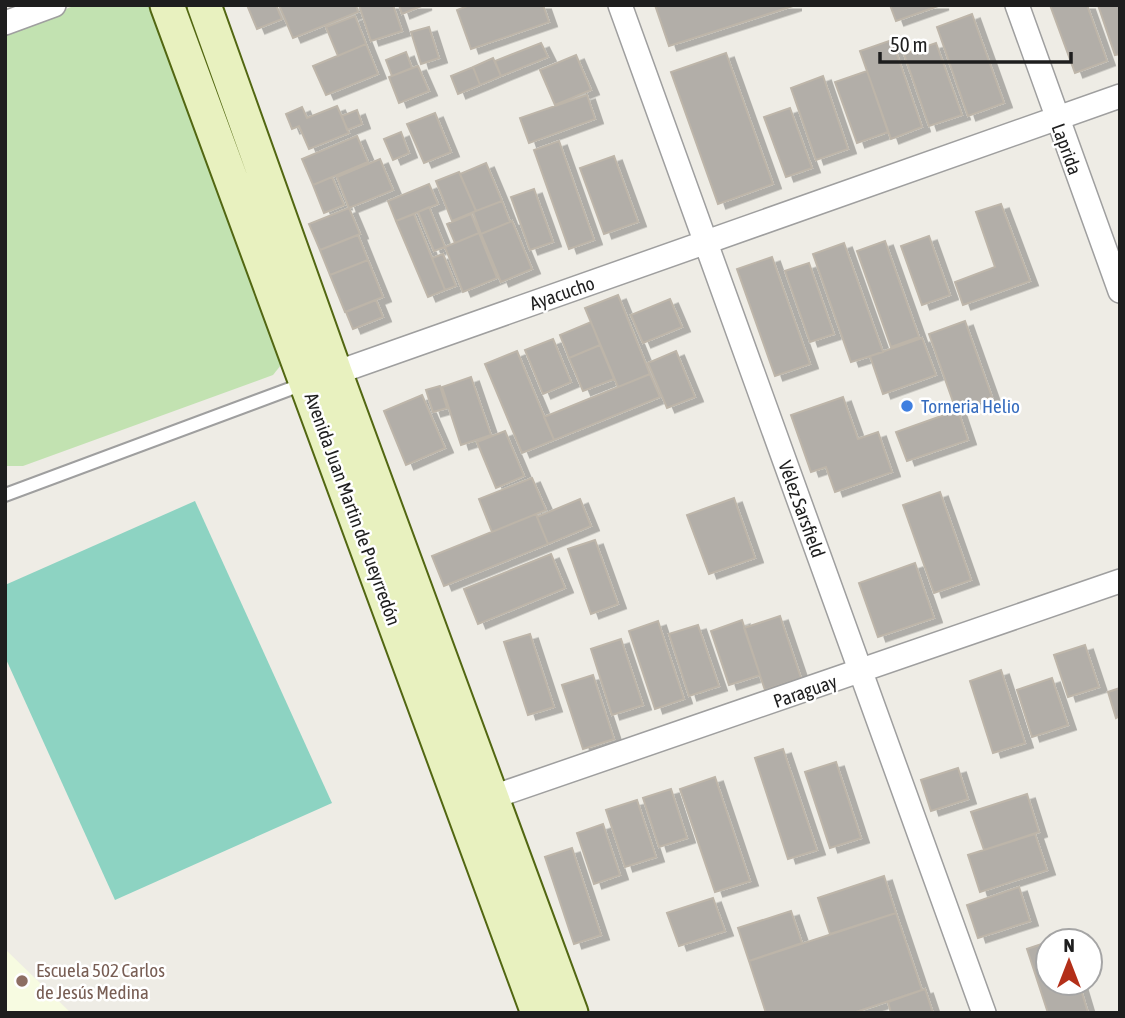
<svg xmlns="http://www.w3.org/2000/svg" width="1125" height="1018" viewBox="0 0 1125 1018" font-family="'Asap Condensed',sans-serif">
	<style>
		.education { fill: #f7fbe1 }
		.grass { fill: #c2e2b1 }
		.pitch { fill: #8dd3c2 }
		.building { fill: #b2aea8; stroke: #bdb5a9; stroke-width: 2; filter: url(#shadow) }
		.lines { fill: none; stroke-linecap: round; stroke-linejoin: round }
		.service-casing { stroke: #9f9f9f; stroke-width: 16 }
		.minor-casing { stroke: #9f9f9f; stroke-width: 26 }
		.secondary-casing { stroke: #526712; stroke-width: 37 }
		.service { stroke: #fff; stroke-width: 12 }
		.minor { stroke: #fff; stroke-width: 23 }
		.secondary { stroke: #e8f1bf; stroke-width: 33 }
		.shop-dot { fill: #3f7fe0; stroke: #fff; stroke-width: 2.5 }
		.education-dot { fill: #8d6e63; stroke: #fff; stroke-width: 2.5 }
		.labels { text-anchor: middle; stroke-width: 5; stroke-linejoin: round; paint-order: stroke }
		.street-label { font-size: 19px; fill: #1e1e1e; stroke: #fff }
		.shop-label { font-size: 19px; fill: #366cbe; stroke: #fff; text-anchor: start }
		.education-label { font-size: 19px; fill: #785e54; stroke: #fff; text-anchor: start }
	</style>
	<defs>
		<filter id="shadow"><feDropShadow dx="8" dy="4.5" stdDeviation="0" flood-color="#0004"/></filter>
	</defs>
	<rect width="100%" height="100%" fill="#eeece5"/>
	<path class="education" d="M5,949L71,1013H5Z"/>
	<path class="grass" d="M76,5H153L289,355L273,375L23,466H5V33Z"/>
	<path class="pitch" d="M195,501L332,803L115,900L5,657V585Z"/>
	<path class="building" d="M247,5H276L282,19L257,29Z
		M279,5H356L358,12L293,38Z
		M359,5H393L402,31L371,41Z
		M399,5H424L402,14Z
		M470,5H543L549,22L471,49L457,10Z
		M655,5H793V6L669,46Z
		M890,5H941L896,21Z
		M1050,5H1087L1107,61L1075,73Z
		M1098,5H1120V54L1115,55Z
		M972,14L1004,103L968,116L937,27Z
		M355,16L366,44L338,56L326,27Z
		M429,27L439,58L421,64L411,32Z
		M892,40L922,127L891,139L860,51Z
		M541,43L548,57L501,76L495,61Z
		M936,43L962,115L929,126L904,54Z
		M366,44L378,74L326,95L313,66Z
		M406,52L412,68L392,76L386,60Z
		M726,53L773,184L718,204L671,72Z
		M576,55L591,90L555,105L540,70Z
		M493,58L501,76L480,85L473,67Z
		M418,66L429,91L399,103L389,77Z
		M473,67L480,85L458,94L451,76Z
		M867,71L888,132L857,143L835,82Z
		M823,76L848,149L816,160L791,88Z
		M587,95L595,119L529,143L520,118Z
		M337,106L349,133L309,149L299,126L292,129L286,114L302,107L307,118Z
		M790,108L812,168L786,177L764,117Z
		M357,110L362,124L347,130L342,116Z
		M435,113L451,152L424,163L407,124Z
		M401,132L409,153L393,160L384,139Z
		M357,136L368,162L313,185L302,159Z
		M559,141L594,240L569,249L534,150Z
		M614,156L638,222L604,234L580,168Z
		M380,159L393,190L349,208L337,177Z
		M486,163L502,201L476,211L460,174Z
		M459,172L476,211L452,221L436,181Z
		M332,177L344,205L324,213L313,185Z
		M429,184L438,204L396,221L388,201Z
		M534,189L553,242L530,250L511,197Z
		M502,201L510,222L481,234L473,212Z
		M1001,204L1030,281L963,305L955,282L995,267L976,212Z
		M429,207L445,247L434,251L418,212Z
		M349,208L360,234L320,250L309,224Z
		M414,214L445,290L428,297L396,221Z
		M471,214L479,233L455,243L447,224Z
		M512,221L532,269L501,282L481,234Z
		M479,233L497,278L463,292L445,247Z
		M358,235L368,260L330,275L320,250Z
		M929,236L950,295L922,305L901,246Z
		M885,241L919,337L891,347L857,251Z
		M844,243L883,352L851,362L813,254Z
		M443,254L456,286L445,290L432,258Z
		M772,257L810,364L775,376L737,269Z
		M368,260L383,297L345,312L330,275Z
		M809,263L834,334L810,342L785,271Z
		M618,295L650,374L618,387L585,308Z
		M670,299L682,327L643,343L631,315Z
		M376,300L383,317L353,329L346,312Z
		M965,321L992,397L956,410L929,334Z
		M591,322L600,345L569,358L560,335Z
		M922,338L936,375L883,394L870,356Z
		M553,339L571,382L543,394L525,350Z
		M600,345L614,379L583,391L569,358Z
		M517,351L554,440L522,453L485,364Z
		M676,351L695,397L667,408L648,363Z
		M650,374L660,397L554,440L544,417Z
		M471,377L491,435L461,445L442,387Z
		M440,386L447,408L433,412L426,390Z
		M422,395L445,448L406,465L384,411Z
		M843,397L858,439L878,432L892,472L835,492L826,467L811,472L791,415Z
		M958,410L968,440L907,461L896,432Z
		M505,431L524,476L496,488L477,442Z
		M532,478L546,510L492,532L479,499Z
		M940,492L971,580L934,593L903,505Z
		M734,498L755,558L709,574L687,515Z
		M580,499L591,526L548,544L537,517Z
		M536,514L548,544L444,586L432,556Z
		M595,540L618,604L591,614L568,549Z
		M551,554L565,588L478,624L464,589Z
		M915,563L934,618L878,637L859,583Z
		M780,616L801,678L765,690L744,628Z
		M742,620L760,675L729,685L711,631Z
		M658,621L684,699L655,709L629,631Z
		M698,625L719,686L689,696L669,634Z
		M530,634L554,707L528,715L504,642Z
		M621,639L643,705L612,715L591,649Z
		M1085,645L1099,687L1068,697L1054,655Z
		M1001,670L1025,743L993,753L970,681Z
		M593,675L614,739L583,749L562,685Z
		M1052,678L1068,725L1032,737L1017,690Z
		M1120,688V716L1116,718L1108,692Z
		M783,749L817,850L788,859L755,758Z
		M836,762L861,838L830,848L805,772Z
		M958,768L968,799L931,811L921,780Z
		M715,777L750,881L715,892L680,789Z
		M671,789L687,838L659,847L643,798Z
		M1027,794L1039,832L984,850L971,812Z
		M637,800L656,857L625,867L606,810Z
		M603,824L620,875L594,884L577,833Z
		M1035,834L1047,870L980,892L968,855Z
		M572,848L601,935L574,944L545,857Z
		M884,876L896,913L830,934L818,898Z
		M1019,887L1030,921L978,938L967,905Z
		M713,898L725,931L679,946L667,913Z
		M791,911L802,943L749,961L738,928Z
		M896,913L922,990L853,1013H766L749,961Z
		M1048,942V983H1079L1088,1013H1048L1027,949Z
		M925,989L933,1013H891L888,1002Z"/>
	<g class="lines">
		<g class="service-casing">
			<path id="service" d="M5,495L306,383"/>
		</g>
		<g class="minor-casing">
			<path id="minor" d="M620,5L984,1013
				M1017,5L1120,291
				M5,23L54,5
				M324,377L1120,96
				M490,798L1120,581"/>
		</g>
		<g class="secondary-casing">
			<path id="secondary" d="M167,5L538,1013
				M204,5L335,372L571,1013"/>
		</g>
		<use href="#service" class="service"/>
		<use href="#minor" class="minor"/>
		<use href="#secondary" class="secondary"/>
	</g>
	<circle class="shop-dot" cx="907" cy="406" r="7"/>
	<circle class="education-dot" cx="22" cy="981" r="7"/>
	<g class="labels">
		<g class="street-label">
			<text transform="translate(1067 149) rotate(70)" y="7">Laprida</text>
			<text transform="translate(562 293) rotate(-19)" y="7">Ayacucho</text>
			<text transform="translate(353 509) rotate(70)" y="7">Avenida Juan Martin de Pueyrredón</text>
			<text transform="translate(802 509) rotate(70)" y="7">Vélez Sarsfield</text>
			<text transform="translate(805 691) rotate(-19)" y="7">Paraguay</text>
		</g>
		<g class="shop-label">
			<text x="921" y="413">Torneria Helio</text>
		</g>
		<g class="education-label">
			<text x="36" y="977">Escuela 502 Carlos<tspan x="36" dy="22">de Jesús Medina</tspan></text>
		</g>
	</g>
	<rect width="1125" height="1018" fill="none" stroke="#1e1e1e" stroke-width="14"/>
	<g transform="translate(1069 962)"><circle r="33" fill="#ffffff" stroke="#a5a5a5" stroke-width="2"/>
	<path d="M0-5L12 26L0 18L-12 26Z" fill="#b32f19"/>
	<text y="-10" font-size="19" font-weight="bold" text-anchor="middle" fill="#1e1e1e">N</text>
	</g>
	<path d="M880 52v10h191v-10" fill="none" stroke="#1e1e1e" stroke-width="3.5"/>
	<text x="890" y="52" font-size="21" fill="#1e1e1e" stroke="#ffffff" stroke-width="5" paint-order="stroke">50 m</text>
</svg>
